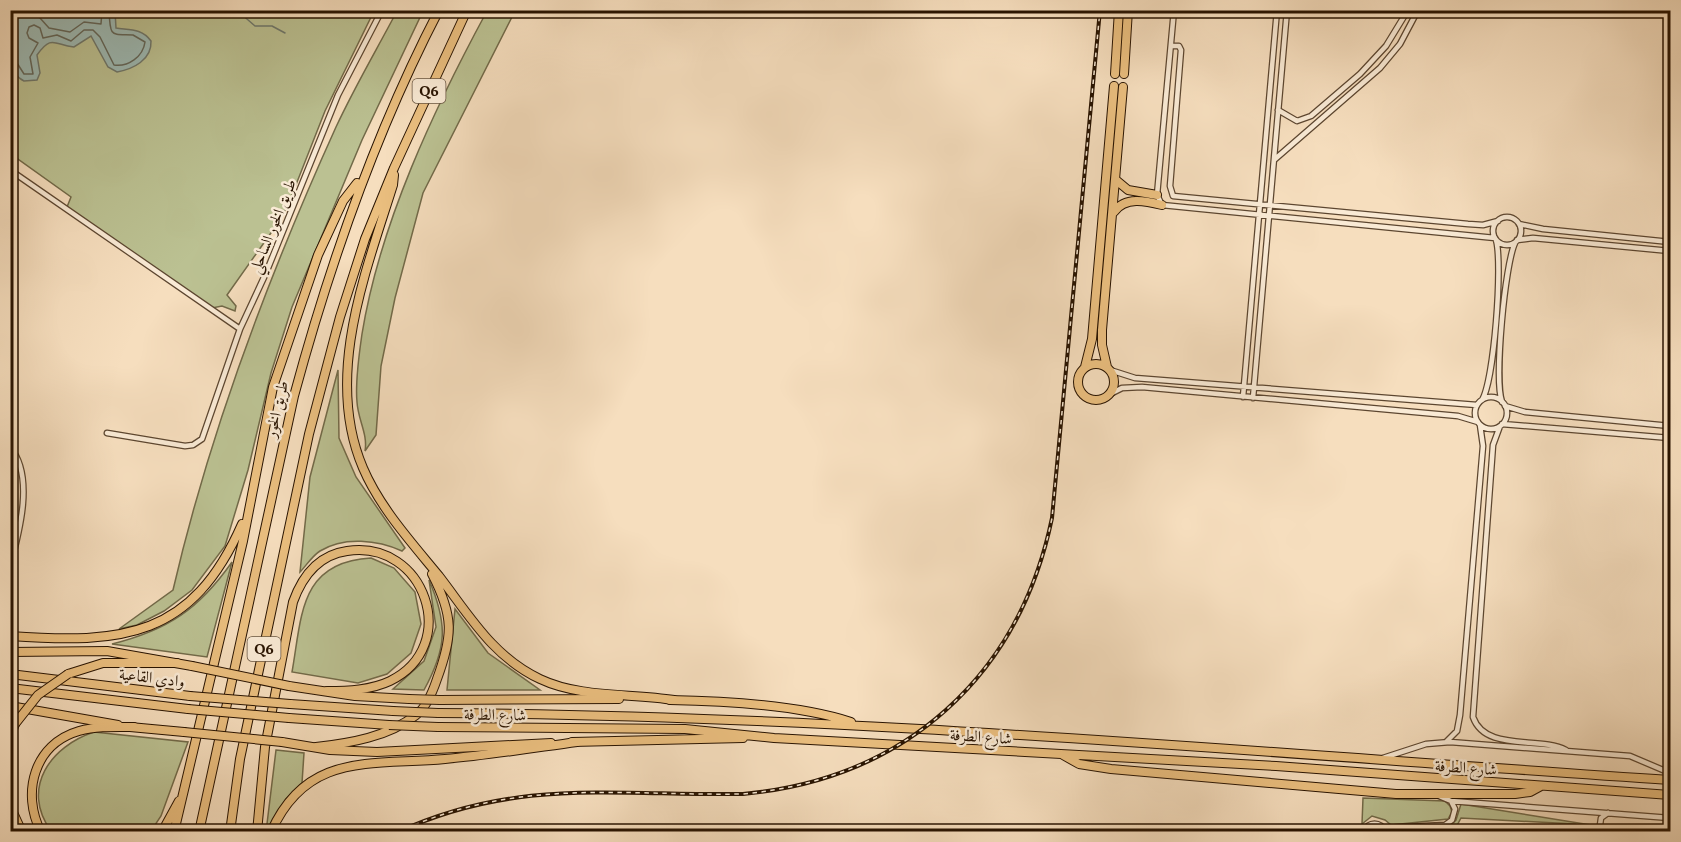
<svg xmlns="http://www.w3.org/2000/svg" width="1681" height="842" viewBox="0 0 1681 842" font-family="Vollkorn,Amiri,serif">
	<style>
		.green { fill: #bbc192; stroke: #726a49; stroke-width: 1.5 }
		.water { fill: #9dbbb6; stroke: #6e786d; stroke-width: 1.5 }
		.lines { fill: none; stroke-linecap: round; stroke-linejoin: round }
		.shore { stroke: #62675b; stroke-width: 1.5 }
		.stream { stroke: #6e786d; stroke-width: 1.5 }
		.minor-casing { stroke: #5c4630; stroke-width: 7 }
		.primary-casing { stroke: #281300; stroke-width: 10 }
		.motorway-casing { stroke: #281300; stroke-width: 10 }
		.minor { stroke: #f9ead5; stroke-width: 4.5 }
		.primary { stroke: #ebbf7f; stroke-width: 8 }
		.motorway { stroke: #ebbf7f; stroke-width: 8 }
		.rail-casing { stroke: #281300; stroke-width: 4 }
		.rail { stroke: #f9ead5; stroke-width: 1.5; stroke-dasharray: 4.5; stroke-linecap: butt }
		.primary-bridge-casing { stroke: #281300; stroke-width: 10; stroke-linecap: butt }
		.motorway-bridge-casing { stroke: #281300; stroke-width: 10; stroke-linecap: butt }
		.primary-bridge { stroke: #ebbf7f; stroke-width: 8 }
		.motorway-bridge { stroke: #ebbf7f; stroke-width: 8 }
		.labels { text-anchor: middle; stroke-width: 5; stroke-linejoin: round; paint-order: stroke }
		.shield { fill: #f9ead5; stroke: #675440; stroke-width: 1.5 }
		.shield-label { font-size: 15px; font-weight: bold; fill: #281300 }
		.street-label { font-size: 16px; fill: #281300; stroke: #f9ead5 }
	</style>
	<rect width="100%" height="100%" fill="#f6debe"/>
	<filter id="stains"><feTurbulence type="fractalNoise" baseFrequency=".00333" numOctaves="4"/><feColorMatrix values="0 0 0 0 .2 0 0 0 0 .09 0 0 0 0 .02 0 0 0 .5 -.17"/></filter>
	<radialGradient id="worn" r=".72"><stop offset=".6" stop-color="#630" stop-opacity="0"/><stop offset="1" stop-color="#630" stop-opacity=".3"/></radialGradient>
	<path class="green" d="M11,11H374L325,111L288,205L278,223L227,295L236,306L235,311L222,306L212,308L67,207L71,197L11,154Z
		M397,11H423L362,140L292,307L271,373L248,470L225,546L192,590L164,611L137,625L119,629L173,590C210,430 268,277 336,127C354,88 377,49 397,11Z
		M487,11H515L423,193L395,298L381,366L376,435L365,451C368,434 358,420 357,402C355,381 359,355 362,334C380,223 434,109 487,11Z
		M338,370L339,438L356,477L405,548L402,551C378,540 344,536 320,551C312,556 306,566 300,572L310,477Z
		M371,558L394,568L415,592L421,624L411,653L387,674L358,683L292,672C302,616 299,562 371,558Z
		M232,562L207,657L112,644C168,630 199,609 232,562Z
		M429,580C448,624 447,648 424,690L393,689L424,661L436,627Z
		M455,609L488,653L540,690H447Z
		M94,732L188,742L161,816L151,831H51C20,788 51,746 94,732Z
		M276,750L304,753L302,783L286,799L266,832Z
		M1363,798L1445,801L1450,806L1452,812L1448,819L1391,825L1385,820L1372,816L1362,824Z
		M1461,804L1597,826L1591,831H1577L1575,824L1461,818L1454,831H1432L1445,830L1456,820Z"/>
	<path class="water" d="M28,11H115L116,28C129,30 142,28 151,41C152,60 133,69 117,72L108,67L91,36L74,47C54,45 52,34 37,55L40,73L37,80L24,81C5,72 10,41 11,23Z"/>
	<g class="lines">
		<path class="shore" d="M40,10V18L49,28L70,32L84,22L101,24L102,10
			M10,62L17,63L24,74H33L30,57L38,43L29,38L27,33L29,27L34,25L40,28L43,38L57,35L71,41L84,30H93L100,37L114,65C128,67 143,57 145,42L133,35C111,34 110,38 109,10"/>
		<path class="stream" d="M240,13L255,26H272L285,33"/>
		<g class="minor-casing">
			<path id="minor" d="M1174,10L1157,195L1162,205L1495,238
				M1172,46H1179L1181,50L1170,186L1173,196L1468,224L1483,225L1498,221
				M1278,110L1297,121L1311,116L1360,74L1386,46L1408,10
				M1274,160L1380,68L1400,44L1418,10
				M10,170L240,329
				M1493 231a14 14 0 1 1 28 0a14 14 0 1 1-28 0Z
				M1519,224L1543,229L1670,242
				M1517,240L1533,238L1670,251
				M1110,370L1135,378L1477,405
				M1110,394L1122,388L1142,387L1458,416L1478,422
				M1243,397L1277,10
				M1475 413a16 16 0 1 1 32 0a16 16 0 1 1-32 0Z
				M1253,398L1287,10
				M1482,400C1494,381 1503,263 1496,240
				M1502,402C1494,379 1505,264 1515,243
				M1505,406L1525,412L1670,426
				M1502,424L1670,438
				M1500,426L1493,445L1473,717C1485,752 1539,736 1566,750
				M107,433L185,446L193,445L202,439L240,329L266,273L338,95L382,10
				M10,447C35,476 19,533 10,567
				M10,469L13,489L10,511
				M1446,742L1457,731L1460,715L1483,446L1480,425
				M1383,758L1426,744L1450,742L1630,756L1670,773
				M1451,801L1670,818
				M1384,828L1445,825L1452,820L1455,809L1451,801L1439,796
				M1363,832C1369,821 1380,821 1386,832
				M1599,832L1601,818L1608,813"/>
		</g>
		<g class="primary-casing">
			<path id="primary" d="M1115,74L1119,10
				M1124,74L1128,10
				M1116,180L1128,190L1157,195
				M1114,212C1125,196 1146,201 1162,205
				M1078 382a18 18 0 1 1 36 0a18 18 0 1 1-36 0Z
				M1085,367L1092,339L1114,86
				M1107,367L1102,345V330L1123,87
				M10,652L107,651L192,666
				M10,674L190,696
				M289,686L355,696L409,699
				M10,688L188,709
				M440,700L619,699
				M670,700C725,701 799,705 851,722
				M290,704L393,711
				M10,706L118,725
				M438,713C849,715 1260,753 1670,780
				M289,718L389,725
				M130,727L184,732
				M438,727L685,729L774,738L1276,766L1670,795
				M282,742L330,750L377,752L551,743
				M572,742L743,738
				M1063,755L1079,764L1111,769L1396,794H1515L1530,792L1541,786"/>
		</g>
		<g class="motorway-casing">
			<path id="motorway" d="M394,175L393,185C365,274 324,377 363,468C380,508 412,543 439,576C469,615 493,657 540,679C580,698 630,693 674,700
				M10,636C123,644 192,638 242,524
				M68,674L103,663H177
				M10,737L15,724
				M316,747C350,743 388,737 416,715C427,707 433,691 437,679C453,636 454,616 432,574
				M10,806L22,832
				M41,832C21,793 34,744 79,731C97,726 116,727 134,727
				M162,832L179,801
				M174,832L243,541L273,387L318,255L343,201L357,183
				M199,832L294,396C330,263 375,133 439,10
				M230,832L240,759L309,434L340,317L365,239L394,168L467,10
				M257,832L265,747L293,602C302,577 318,555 347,551C425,539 462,646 390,681C371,690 348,691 327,691
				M271,832C307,751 372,766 445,759C489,755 533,748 577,742"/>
		</g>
		<use href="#minor" class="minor"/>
		<use href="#primary" class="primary"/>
		<use href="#motorway" class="motorway"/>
		<g class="rail-casing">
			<path id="rail" d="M398,832C518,777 618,796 743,794C905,779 1019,677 1052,518L1100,10"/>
		</g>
		<use href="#rail" class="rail"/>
		<g class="primary-bridge-casing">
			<path id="primary-bridge" d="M192,666L289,686
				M190,696L290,704
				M409,699L440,700
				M188,709L289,718
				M393,711L438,713
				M389,725L438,727
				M184,732L282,742"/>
		</g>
		<g class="motorway-bridge-casing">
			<path id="motorway-bridge" d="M15,724L38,695L68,674"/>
		</g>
		<use href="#primary-bridge" class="primary-bridge"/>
		<use href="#motorway-bridge" class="motorway-bridge"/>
	</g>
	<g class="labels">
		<g class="shield">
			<rect x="412.5" y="79" width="33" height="24" rx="4.5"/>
			<rect x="247.5" y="637" width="33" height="24" rx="4.5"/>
		</g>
		<g class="shield-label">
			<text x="429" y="96">Q6</text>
			<text x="264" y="654">Q6</text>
		</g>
		<g class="street-label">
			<text transform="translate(272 226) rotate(-68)" y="6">طريق الخور الساحلي</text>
			<text transform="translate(276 409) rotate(-77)" y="6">طريق الخور</text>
			<text transform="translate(152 677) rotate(7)" y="6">وادي القاعية</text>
			<text transform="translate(495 714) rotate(1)" y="6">شارع الطرفة</text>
			<text transform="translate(981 736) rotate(4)" y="6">شارع الطرفة</text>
			<text transform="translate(1466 767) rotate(4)" y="6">شارع الطرفة</text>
		</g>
	</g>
	<rect width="1681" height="842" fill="none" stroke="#f6debe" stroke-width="36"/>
	<rect x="12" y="12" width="1657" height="818" fill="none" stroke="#281300" stroke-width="3"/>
	<rect x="18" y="18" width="1645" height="806" fill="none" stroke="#281300" stroke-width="1.5"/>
	<rect width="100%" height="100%" filter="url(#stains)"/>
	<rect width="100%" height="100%" fill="url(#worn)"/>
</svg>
